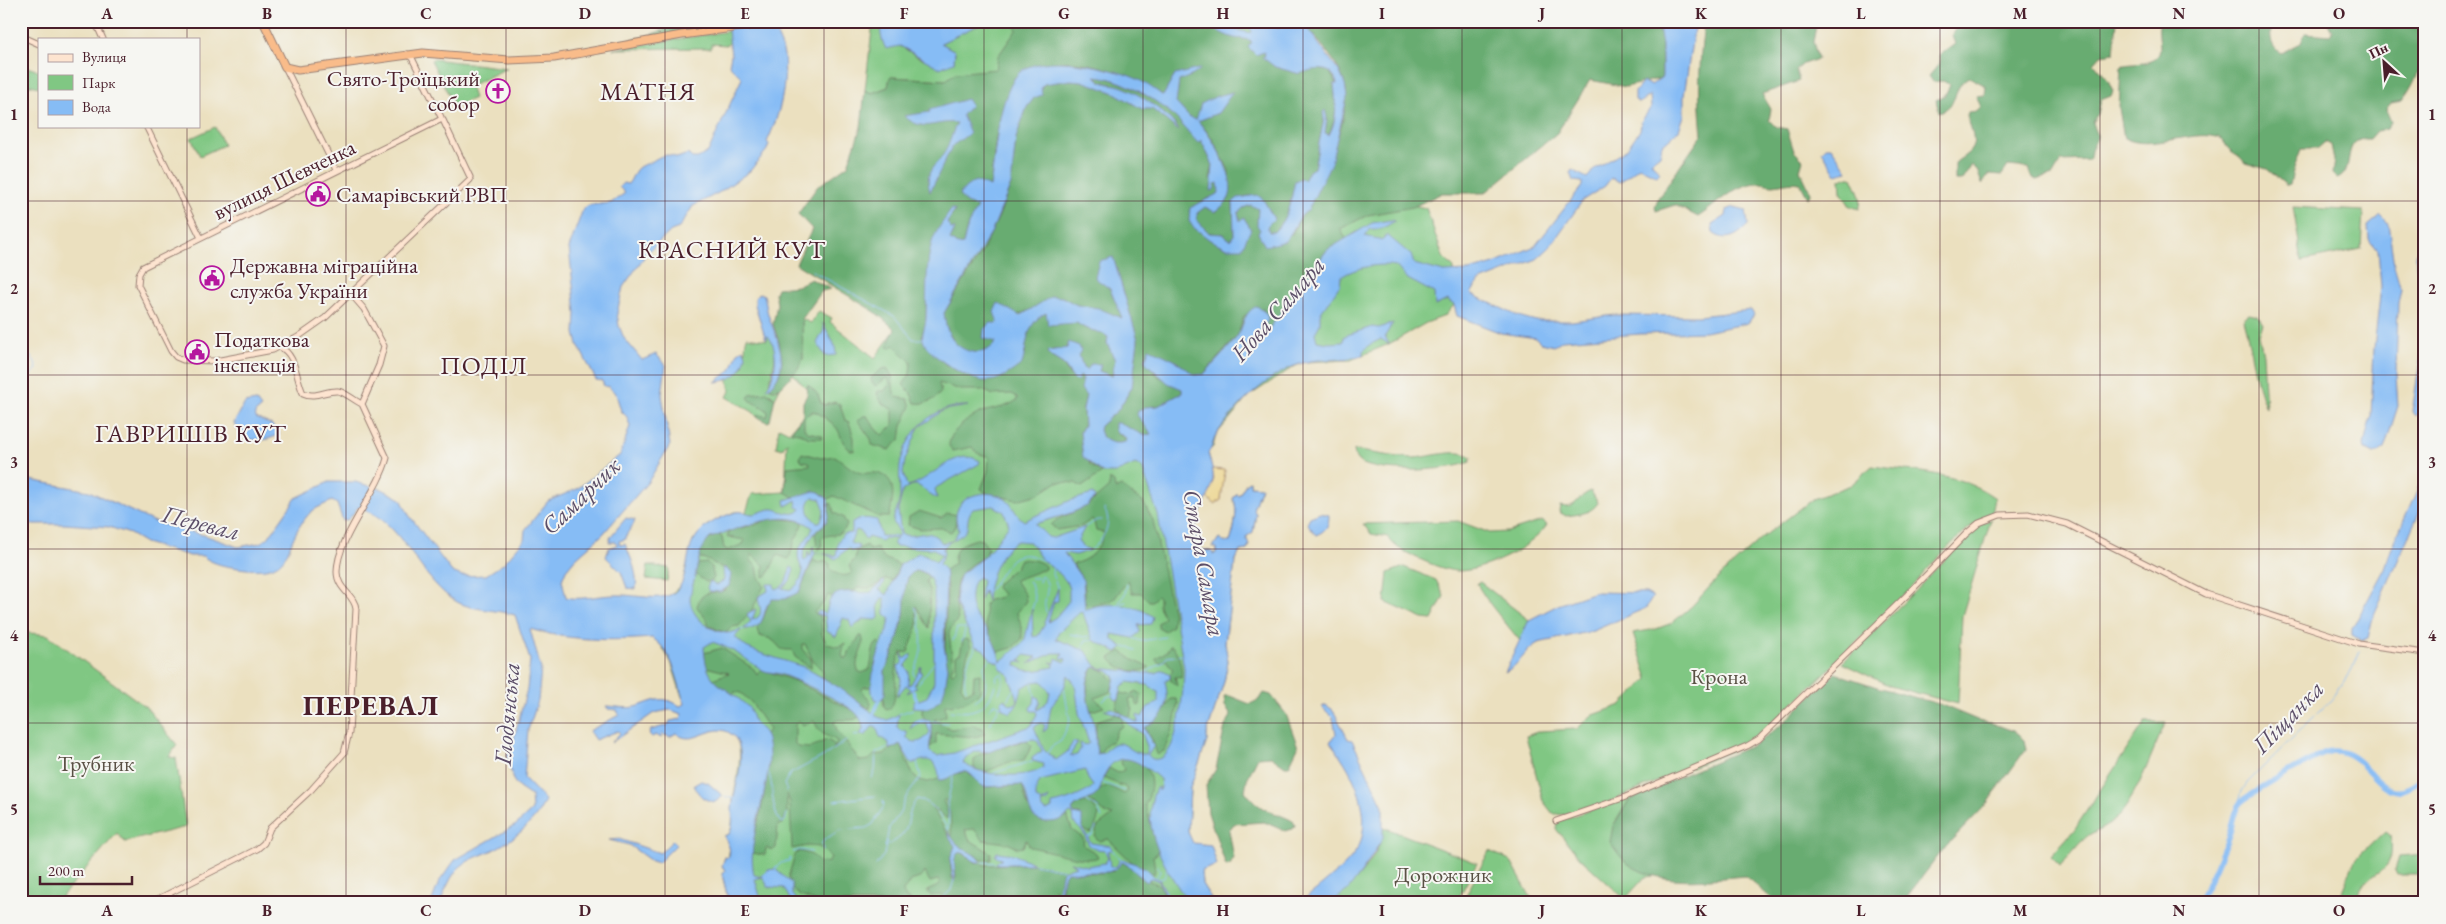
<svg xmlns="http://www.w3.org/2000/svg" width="2446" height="924" viewBox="0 0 2446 924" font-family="'EB Garamond',serif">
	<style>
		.green { fill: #80c783; stroke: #657357 }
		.forest { fill: #68ac71; stroke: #59664e; fill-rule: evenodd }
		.sand { fill: #eeda9e; stroke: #9c7c64 }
		.water { fill: #86bcf5; stroke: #686e90; fill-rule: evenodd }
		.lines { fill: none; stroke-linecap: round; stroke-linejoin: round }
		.stream { stroke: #86bcf5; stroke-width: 1 }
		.canal { stroke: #86bcf5; stroke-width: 3 }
		.river { stroke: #86bcf5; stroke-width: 5.5 }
		.secondary-casing { stroke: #9a8075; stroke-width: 7 }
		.highway-casing { stroke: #9a8075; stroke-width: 9 }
		.secondary { stroke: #fde4d0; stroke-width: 5 }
		.highway { stroke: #f9bc8a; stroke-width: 7 }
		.grid { fill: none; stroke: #4a1f2b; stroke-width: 1; stroke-opacity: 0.55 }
		.labels { text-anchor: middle; stroke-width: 4; stroke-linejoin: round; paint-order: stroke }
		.poi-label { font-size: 22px; fill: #4a1f2b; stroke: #f6f6f2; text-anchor: start }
		.street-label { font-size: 22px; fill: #4a1f2b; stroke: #f6f6f2 }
		.park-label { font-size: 22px; fill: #5a5145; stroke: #f6f6f2 }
		.water-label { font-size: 24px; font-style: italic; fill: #5c4e68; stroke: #f6f6f2 }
		.quarter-label { font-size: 25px; letter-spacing: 1px; fill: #4a1f2b; stroke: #f6f6f2 }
		.district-label { font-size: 28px; font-weight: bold; letter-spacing: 1px; fill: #4a1f2b; stroke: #f6f6f2 }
		.neatline { fill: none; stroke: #4a1f2b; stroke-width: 2 }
		.grid-label { font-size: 16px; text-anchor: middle; font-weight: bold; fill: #4a1f2b }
	</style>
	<rect width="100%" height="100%" fill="#f6f6f2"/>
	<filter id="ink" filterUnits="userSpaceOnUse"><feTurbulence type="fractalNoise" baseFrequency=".02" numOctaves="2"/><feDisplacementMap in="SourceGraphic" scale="10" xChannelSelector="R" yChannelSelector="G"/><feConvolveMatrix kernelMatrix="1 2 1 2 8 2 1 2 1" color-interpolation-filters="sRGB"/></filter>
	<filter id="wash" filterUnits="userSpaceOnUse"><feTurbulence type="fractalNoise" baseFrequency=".0096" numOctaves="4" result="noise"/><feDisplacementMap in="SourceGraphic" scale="20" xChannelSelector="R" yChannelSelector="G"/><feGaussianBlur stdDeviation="1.12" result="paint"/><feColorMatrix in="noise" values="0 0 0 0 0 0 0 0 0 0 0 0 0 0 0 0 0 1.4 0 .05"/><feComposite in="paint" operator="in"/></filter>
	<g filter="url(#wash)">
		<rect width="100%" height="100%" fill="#ebe0bf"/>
		<path class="green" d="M873,21H882L880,29L900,46L922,59L954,62L955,51L941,43L967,29L986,21H1226L1232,29L1247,24L1243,21H1275L1277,28L1281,27L1283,21H1302L1314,38L1398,202L1426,208L1443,257L1454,268V305L1445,316L1426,323L1389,344L1351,360L1305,362L1295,366L1249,396L1216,435L1213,447L1208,452C1210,464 1214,475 1211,487C1210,492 1206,496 1204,501C1197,516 1192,534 1201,549L1213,552V555L1216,553L1217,548L1213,547L1219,538L1224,542H1230C1234,532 1239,507 1233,499L1236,494L1239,495L1247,482L1250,481V486L1261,487L1253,509L1256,514L1253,532L1246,537L1249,545L1247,550L1240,551L1235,562L1225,643L1228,661L1224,682L1207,733V741L1190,788L1188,832L1201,871L1202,884L1214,903H729L722,874L725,870L722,866L725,857L728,858L730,847L724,836L729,834C734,826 732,810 733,800C736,779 755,719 710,731L682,697L671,662L659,642L652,638L669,596L682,584L693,541L706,526L715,521L734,512H746L752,494L785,492L787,442L782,449L776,447L779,427L789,432L803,415L816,411L829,402L825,405L821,403L818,395L808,384L807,389L793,374L803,359L802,319L811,323L819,311L832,318L830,322L875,358L895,330L946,80L890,77L888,87L872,93L865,90Z
			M729,31L730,42L727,45L711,44V48L613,49Z
			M433,59L507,68L470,86L474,98L455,107L431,60Z
			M21,65L39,71V87L21,83Z
			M215,127L224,145L200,156L191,138Z
			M1846,177H1852C1856,187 1864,199 1859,209L1850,206L1841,192L1840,179Z
			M2293,207L2363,211L2361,249L2302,261Z
			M2249,314L2258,316L2263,324L2259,334L2263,355L2266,408C2253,379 2252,349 2243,319Z
			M767,334C782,349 772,371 768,388L776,390L780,388L775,398L771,394L756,393L762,406L768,412L767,417L760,415L757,417L753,412L727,397L730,391L728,380H725L734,366L741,369C748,358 743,349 747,337L767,340Z
			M1354,450C1373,453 1393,457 1412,458C1427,458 1458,447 1471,457L1470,462C1449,471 1376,475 1358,461C1355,458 1355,455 1354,450Z
			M1872,466C1915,472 1960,472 1995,498L1992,514C1963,525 1927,571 1905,594C1858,642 1809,688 1761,735L1750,743L1606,803L1565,815L1553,814L1543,801L1526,736L1540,731L1577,729L1591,716L1621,705L1648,679L1633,633L1656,629L1672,623L1692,606L1716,580L1763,537L1813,499L1851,485Z
			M1591,491L1598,503C1590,514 1580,514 1566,516L1559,512L1560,506C1577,510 1576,497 1591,491Z
			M1991,519L1962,616L1958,704L1890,686L1842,663L1910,596L1978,525Z
			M1458,521L1490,533L1508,532L1542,521L1547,525C1532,548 1483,572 1456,571C1444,570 1426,562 1415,557C1404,551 1395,548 1388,537L1371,534L1363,524Z
			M648,565L669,568L667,581L646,579Z
			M1404,567L1436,580L1444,596L1432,620L1423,619L1385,602L1388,573Z
			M1480,582L1529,620L1520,641C1505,622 1488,604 1477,584Z
			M21,632L48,635L146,707L177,745L169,757L176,758L186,827L125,842L117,833L56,903H21Z
			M2145,722H2166C2151,753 2141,789 2119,816C2108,828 2093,831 2081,842C2073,850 2069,858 2060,865L2051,856L2074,830Z
			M1649,788L1628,802L1613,826L1627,863L1654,876L1645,877L1625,899L1580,858L1556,829L1557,821L1621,800V802Z
			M1383,827L1477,863L1456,903H1331C1351,887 1383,854 1383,827Z
			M2385,831L2390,835C2399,882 2364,864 2355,903H2345L2340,896L2355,860Z
			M1489,851L1510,860L1534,903H1462Z
			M2425,855V874H2397L2395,870L2399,857Z"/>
		<path class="forest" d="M694,21H706L712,28L609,44L644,37L677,25L686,26Z
			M1008,21H1210L1209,24C1220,34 1233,39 1248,39L1260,53L1264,52L1265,56L1263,57L1275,67L1300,74C1311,68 1318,68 1330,72L1337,85L1334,84C1336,104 1338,118 1328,135L1325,133L1327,118L1324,119L1314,168L1309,171L1304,182H1295C1291,200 1288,218 1274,232H1268L1267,226L1274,219L1263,199C1252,195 1243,194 1233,203L1234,235L1230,240L1223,234L1209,233L1197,220V213L1205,207L1216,212L1229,199V170L1210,135L1198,121L1218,113L1232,92L1195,120L1190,118L1176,103L1179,80L1193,75H1175L1163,96C1140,78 1084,56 1054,63C1041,66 1027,73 1014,78L1004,105L996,137L990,187L968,225L963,244L957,245L949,240L955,229H951L947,223L955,211L952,210L927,278L926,322L922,335L925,344L945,364L964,375L1025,356C1026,338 1029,321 1046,313L1055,323H1077C1087,332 1098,329 1108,337L1107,343L1115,360L1112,376L1099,371L1101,364L1087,370L1083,368L1078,355L1069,342L1067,348L1048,351L1050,356L1063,364L1069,375H1080L1083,378L1081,384L1086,396L1083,409L1084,425L1080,432L1090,465L1102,473L1082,487L1075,483L1057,482L1039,494L1017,500L988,494L981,489L988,471L989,457L977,453L972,447L953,451L949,446C949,431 968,419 980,413C993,408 1005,409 1017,400V397L1012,394L993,395L983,390H961L939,383L941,392C936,400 925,405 915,403L910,392L903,385L910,374L911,362L894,345L890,349L887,346L895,329L875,312L796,264L812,229L798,214L817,187L848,165L861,127L865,90L872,93L888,87L890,77L946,80L955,73L996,69L998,56L1017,29Z
			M1302,21H1662V78L1626,87L1590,80L1557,133L1485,193H1442L1413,207L1368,215L1340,229L1347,240L1327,250L1263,337L1256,343L1253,341C1257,330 1265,331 1268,318L1263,309L1244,316L1238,335L1204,374L1195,375L1174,360L1148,352L1145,360L1158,376L1182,389V393L1158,406L1145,407L1140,419L1152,434L1147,436L1130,431L1119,423L1115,431L1127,441C1117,446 1102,442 1099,430L1100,426L1118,410L1132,387L1138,340L1113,257L1110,289L1123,318L1077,305L1062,297L998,323L983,337L996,342L992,349C987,350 981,353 976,353C956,355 945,329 944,313L983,250L999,216L1011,184L1016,138L1020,126L1027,107L1044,84L1070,80L1082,81L1115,93L1142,109H1152L1178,129C1173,117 1133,90 1119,86C1109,83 1102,84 1095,75C1122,80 1151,96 1172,114C1182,123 1189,134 1199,143L1201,140L1213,165L1210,179L1215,184L1218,182L1220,193L1199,203L1189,221L1210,240L1227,248L1251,229L1244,218L1240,222L1238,213L1243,208L1251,205L1258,209L1260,230L1258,234H1292L1301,216L1308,210C1320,180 1353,115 1345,85C1339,61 1317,41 1302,21Z
			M1712,21H1817L1813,42L1818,59L1803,64L1796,70L1799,81L1762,94L1771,109L1769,120L1776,127L1787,129L1794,151L1803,160L1800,170L1811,193L1808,198L1800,183C1790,181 1783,184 1773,185C1768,185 1762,182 1757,183C1733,185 1717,205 1698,217L1675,205L1656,211L1655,207L1658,198L1702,135C1698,97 1699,62 1704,24Z
			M1965,21H1994L2010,26L2015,21H2117L2114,53L2101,55L2094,63L2108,80L2113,91L2111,96L2101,100L2098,114L2092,122C2096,139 2101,131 2092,148C2090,152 2091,157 2089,160L2061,161L2053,175L2036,180L2032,177L2029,168L2008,166L2002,175L1990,174L1982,184L1977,170L1972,165L1962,180H1955V163C1959,159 1964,157 1968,153C1980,143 1969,126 1967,115L1968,112L1978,111L1981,107L1976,96L1985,95L1986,86L1969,77C1953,84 1959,107 1939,112L1936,100L1945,95L1950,85L1943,81L1933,82L1929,76L1940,63V55L1955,44L1952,36L1958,26Z
			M2160,21H2271C2271,35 2268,45 2281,53L2301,43L2305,33L2330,35L2332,32L2326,21H2425C2425,51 2421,77 2402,101L2391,103L2386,109L2391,122L2387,129L2376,131L2369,139C2339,137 2357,172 2337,179L2332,174L2334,160L2331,145L2325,142L2317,149H2301L2293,171L2290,185L2287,186L2267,169L2245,163C2240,156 2237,155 2231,151C2225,147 2225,139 2217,137C2189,130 2151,152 2124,138L2119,108L2121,66C2131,62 2160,67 2160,48C2160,38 2157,32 2160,21Z
			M811,279L831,289L822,291L802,319L803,359L797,370L780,388L772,389L770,387L779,375L782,361L779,342L773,324L777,304L775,293L777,288L797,286Z
			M887,368C897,380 890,386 896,397L908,399L911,406L902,426L900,440L889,450L872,445L871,439L858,421L863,416H867L878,432L883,435L893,425V410L882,403L877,394L878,391H884L890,384L889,380L886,378L876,386L872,383L871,378L882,369Z
			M808,384L818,395L821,403L825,405L835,402L840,405L845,420L849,422L854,438V451C844,449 842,438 838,430C834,423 819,413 813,411L804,417V428L807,432L822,435V438H809L800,433L791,432L803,415V402L807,395Z
			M767,392L775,398L770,421L768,422L757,417L758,414L767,417L768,412C763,404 752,406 748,397L751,394Z
			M802,453L821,458L835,456C843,461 852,471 861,473C866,474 871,472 876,473C899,476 893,501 889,517H879L834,496L828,499L819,492L793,497L785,492L787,467L810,465L809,462L802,461L800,458Z
			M1110,479L1114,482L1115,489L1121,486L1143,502L1153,520L1173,615L1172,626L1165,631L1158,627V623L1164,618L1159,606V598L1157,596L1152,601H1149L1141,593H1132L1128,580L1115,598L1108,602L1087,606L1084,600C1088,585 1080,576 1073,564C1089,560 1100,550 1104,533L1096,531L1094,522L1092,519L1082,526L1057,530L1051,525L1056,520L1087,506L1109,487Z
			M830,503L832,504L834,513L843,517L847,525C842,538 830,533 821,538L822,547L818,550L815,534L826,523Z
			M919,511L941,518L948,513L957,515L955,527L951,532L941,528L920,529L908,525L909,517Z
			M771,518L802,521L803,525L795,540L789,559L777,555L768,575L764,577V565L751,554V561L757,566L759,577L764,586L752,610L739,626L732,627L726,633L709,626L707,620L697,607C701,589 712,594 726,590V568C716,568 711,559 700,558C697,546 709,538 719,535L722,537L724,548L728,550L743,544L745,540L727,537L730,530L755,525Z
			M977,539L982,540L988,548L986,555C981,559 974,562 969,566C951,580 955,599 958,619L950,630L949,634L953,664L951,672L953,673L956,670V655L960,654L963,640L968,639L971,647L967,656L961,686L965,693L973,689L974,675L980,674V691C970,703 960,705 945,705L946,716L934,720L951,729L973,725L983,728L985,734L975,737L936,734V743L929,748C934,732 933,726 922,715V709L927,708L942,697L948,668L945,654L947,588L945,570L954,564C953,547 962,543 977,539Z
			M866,545L870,550L877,548L882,557L900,565L892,581L886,579C875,585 873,591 859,587L854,591H848L833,597L828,595L825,601L814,612L821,618L822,634L827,644L839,647L845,643L842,655L844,659L848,657L849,652L860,636H862C867,648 853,658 858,671L862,673L869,670C874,660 869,650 878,642L882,645L875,664L872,687H864L862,690L871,703L870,709L822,677L823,671L813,661L805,644H802V649L811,659V668L795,657L792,650C776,650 783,648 772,640C769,637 764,638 760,636L757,626C768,617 765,603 772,599C780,595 791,594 799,592L813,560L819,563L826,561L830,564V568C836,575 844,578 852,573L849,566L855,559L856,551Z
			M1020,559C1029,560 1038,559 1045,566V569L1015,580L1025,595L1026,601L1017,613L1022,627V639L1012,648L998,652L986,626L985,604L989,600L1001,597L1003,594L996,588L997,584L1016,567Z
			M707,563L711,566L714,577L712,581L706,582L695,574L697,564Z
			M913,571H921L931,578H928L926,582L930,592L929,628L916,606L918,625L908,652L901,653C892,664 900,694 891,708L885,709C882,704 884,679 885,671C887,665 891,659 893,653C897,641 901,628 904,615C906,600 901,583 913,571Z
			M1170,646H1172C1179,652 1183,670 1181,678L1175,677L1177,686L1171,681L1170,674L1173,670L1166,660L1160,663L1155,659L1167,651Z
			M722,648L754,669L757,675L761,669L795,681L856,712L859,717C852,723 840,717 834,722L837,730L860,761L869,760L874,755L884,754L900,744L911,771L918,780L928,782L966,771L981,785L988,787L1022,785L1028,807L1065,818L1067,815L1072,830L1083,838L1084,846L1096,853L1098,857C1087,864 1045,849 1030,847L1026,840L1023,847L1018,848L1007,843L983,840L974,829L965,830L970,840L991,853V860H982L975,855H971L952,840L950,813L945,799L943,801L948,812L947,819L931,806L955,846L950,860L952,878H956L954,857L960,851L973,861L985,865L1035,864L1064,870L1057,898L1054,896V888L1050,892L1047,903H1027L1019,897L1014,903H942L943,896L941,895L931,896L927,891L938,886L940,883L938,880L930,882L925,872L922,877L911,881L903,891L905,897L910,900L911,903H820L800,896L792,889V885L788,878L795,854L800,851L812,855L820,863L829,862L831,857L819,847L807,846L792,849L790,802L787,794V813L783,824L778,825L776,848L773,850L766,848L765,855L752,853C752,841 755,833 758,822C765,794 771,762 765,734L769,730L751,702L741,693L736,692L730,695L712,679L729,673L706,667L704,653ZM799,721L803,726L814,721C821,736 823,733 837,741L835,748L834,749V744L827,740L809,748L798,747L795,744V725Z
			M1121,651L1133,660L1149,667V668C1137,674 1118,671 1110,658Z
			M1096,667L1104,671L1115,681L1110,692L1095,698L1104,707L1092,711L1089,708C1087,694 1085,681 1093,668Z
			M1835,673L1877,687L1939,704L1982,722L1992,723L2013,731L2024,740L2026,749L1985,806L1946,846L1902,903H1777L1745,876C1708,879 1659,887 1627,863C1621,858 1615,849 1610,842L1613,826L1628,802L1648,790L1756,744L1781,725Z
			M1137,691L1141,695L1140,705L1138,706L1134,698L1129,700L1133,710L1129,719L1116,708L1121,693L1130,695Z
			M1264,693L1271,695L1286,714L1298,747L1289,766H1285L1271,756L1258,757L1247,779L1245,791C1264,815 1270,809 1293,821L1295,825L1293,829L1285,831L1264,822L1234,824L1229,830L1234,858L1230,865L1226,866L1208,813L1206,785L1216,769L1225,726L1231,716L1225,706L1224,696H1230L1250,704L1260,699Z
			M1171,699H1176L1178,702L1174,725L1164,751L1157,755L1153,741L1144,727L1163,712Z
			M1117,714L1122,717L1123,726L1117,730L1113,741L1107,743L1099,755L1096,749V721Z
			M1026,740L1032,746L1024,760L1009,762L983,773L974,768V760L978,755Z
			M1123,759C1151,758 1157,784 1145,805L1159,850L1157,854L1153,856L1155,869L1154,874L1134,864L1108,839L1099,841L1095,837L1097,827L1113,815H1108L1089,800C1107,788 1098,780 1124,794L1128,791L1125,787L1103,778L1109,768L1118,773L1124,770L1121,762Z
			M1085,802L1094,807L1099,815L1094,830L1090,833L1083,829L1080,814H1074L1072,810L1077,805Z
			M1122,862L1135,870L1139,877L1160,885L1167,903H1089L1087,898L1084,903H1065L1061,900L1063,877L1067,872L1100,873L1114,871Z"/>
		<path class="sand" d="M1212,469L1225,470L1221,500L1215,504L1206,497L1214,479Z"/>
		<path class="water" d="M727,21H774C774,34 782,43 784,55C787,86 780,114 767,142L769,144L767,150L750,171L720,192L693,206L679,228L671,231L647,253L623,287L617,313L619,326L624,338L642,360L656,354L666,365L662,395L670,445L648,482L603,534L575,559L566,570L562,580L566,597C576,601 601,595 614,595C632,594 650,600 667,596C690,590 684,555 694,540C702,526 718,518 733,513C740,510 746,513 752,514C759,514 766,508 774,509C782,511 795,518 801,509L797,507L796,500L786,506L785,500L814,491L819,492L828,499C829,506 830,515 826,522C824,525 820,527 817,530C811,538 800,551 804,561L807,559L808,551L809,556H811L813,546L814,552L836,556L838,542L843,534L852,533V522C862,517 866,518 877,520L881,536H898L899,531L893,522C894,514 899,506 900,497C900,487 899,476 900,466C906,432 932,405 968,406L944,410L919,427L905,460L903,473L907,486C929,483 955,445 980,461L979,464L937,487L935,489L937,498C923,495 921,476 903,490L898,510L901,534C920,540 927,524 942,543L952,541L959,530C958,526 956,522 956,519C955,494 988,488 1004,498C1013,504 1015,515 1024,521L1069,501L1093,494L1095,498L1087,506L1071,513L1035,524L1048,537L1053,538L1085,527L1078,540L1082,547L1091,550L1076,555L1064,553L1083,580L1085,609C1089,609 1092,607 1096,606C1114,603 1139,605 1153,617L1151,624L1138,625L1140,632L1133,638L1112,634V639L1123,647L1117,652L1093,640L1083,613L1080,612L1059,632L1056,639L1086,651L1096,666L1100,668L1145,673H1156L1163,670L1170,674V678L1165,681C1170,704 1167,716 1144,728L1154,746L1148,755C1151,759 1154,760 1158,759C1179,757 1184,686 1184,668L1158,515L1142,467L1135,464L1115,473H1102L1083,457L1080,432L1084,425L1083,409L1086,396L1081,389L1083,378L1080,376L1078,381L1074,380L1063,364L1050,356L1048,351L1067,348L1069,342L1079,346L1081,351L1079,355L1083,368L1087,370L1091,364H1101L1099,371L1112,376L1115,360L1107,343L1108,337C1098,329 1087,332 1077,323L1048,325L1046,313C1025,323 1028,345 1022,364C1011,372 999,382 985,381C969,381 927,355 923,340C921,334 926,325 926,318C927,296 925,254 935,235C939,226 946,218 952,209L955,210L947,223L951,229H955L950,240L957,245L963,244L968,225L977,207L966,203L959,195L966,187L975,181L990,187C996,152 996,110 1014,79C1031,49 1104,66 1130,76C1141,80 1153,88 1163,96L1175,75L1202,68L1193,75L1179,81L1176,103L1190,118L1196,120L1201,104L1217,96L1233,92L1218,113L1198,121C1211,136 1238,178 1229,198C1226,204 1220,208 1215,212L1205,207L1197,213V220L1209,233L1223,234L1230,240L1234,235L1233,202L1238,198L1257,195L1263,199L1274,219L1267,226L1269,232H1274C1288,218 1291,200 1295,181L1301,178L1304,181L1309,171L1314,168L1324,119L1323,112L1325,110L1327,118L1325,133L1329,135C1338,118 1336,103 1334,84H1337C1334,65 1313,68 1300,74L1275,67L1262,57L1265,56L1264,52L1256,55L1248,47L1252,42C1245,37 1238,40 1231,37C1224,35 1214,29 1209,24L1210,21H1226L1232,29L1251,33L1252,31L1243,21H1275L1277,28L1281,27L1283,21H1302L1339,71L1345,84L1347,98L1331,163L1308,210L1301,216L1286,241L1265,246L1258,233L1260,230L1257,225L1258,209L1251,205L1243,208L1238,213L1240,221L1244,218L1251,229L1242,248H1227L1210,240L1193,227L1189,221L1190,208L1219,193L1218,183L1215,184L1214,190L1211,191L1213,165L1201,140L1198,143C1189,134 1182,123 1172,114C1152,97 1121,78 1095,76C1102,85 1110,83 1120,86C1136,91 1172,116 1179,131L1152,109H1142L1115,93L1082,81L1070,80L1044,84L1041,87L1042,95L1034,98L1027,107L1020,126L1016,138L1011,184L992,231L944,313C945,322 947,332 952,339C963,354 985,358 996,342L983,338L984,329L990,323H998L994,312L998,303L1020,316L1052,296L1062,297L1077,305L1098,308L1122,318L1110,289L1095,278L1099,261L1113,257L1138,340L1132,387L1118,410L1100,426L1099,430C1102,442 1117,446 1127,441L1125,437L1115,431V423H1119L1143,435L1151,434L1137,415L1138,411L1145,407L1158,406L1182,393V389L1168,383L1147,364L1145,361L1149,348L1174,360L1195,375L1204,374C1215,362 1229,349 1238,335C1245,323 1243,313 1257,306L1266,313L1268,318C1266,329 1257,331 1253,341L1256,343L1263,337L1327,250L1372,223L1391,220L1395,221L1381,229H1370L1365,236L1383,240L1387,235L1411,255L1414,264L1444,272L1469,271L1494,264L1535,246L1582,186V182L1573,181L1570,173L1572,170L1587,178L1595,169L1626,150L1640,130L1641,122L1651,107L1650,95L1639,103L1635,100V92L1643,82L1651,85L1662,77V45L1658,21H1695L1684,96V116L1679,130L1662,145L1660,155L1651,162L1660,172L1657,176L1639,167L1620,182L1611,178L1605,186L1583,200L1549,248L1537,259L1478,282L1471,294L1518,316L1536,321H1573L1614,315L1698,316L1751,310L1754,315L1748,323L1705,332L1640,334L1562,340L1554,346L1541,343L1536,338L1501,333L1457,316L1454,305L1447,300L1435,306L1434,293L1406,278L1396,266C1379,263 1356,267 1341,277L1340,285L1320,314V324L1315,333L1317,341L1329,343L1343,342L1344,336L1372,327L1379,328L1393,323L1385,336L1389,344L1381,339L1369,345L1363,351V355C1343,362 1322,357 1303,363C1270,372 1234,408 1216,435C1213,441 1213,447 1208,453C1210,461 1214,471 1213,479C1212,502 1184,522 1201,549L1213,552V555L1216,553L1217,548L1213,547L1219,538L1224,542H1230C1234,532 1239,507 1233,499L1236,494L1239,495L1247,482L1250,481V486L1261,487L1253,509L1256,514L1253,532L1246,537L1249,545L1247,550L1240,551L1235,562L1225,643L1228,661L1224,682L1207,733V741L1190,788L1188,832L1193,843L1211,845L1217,865L1201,871L1202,884L1214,903H1189C1166,870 1138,828 1156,788L1158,787V791L1161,787L1160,779C1143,764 1118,744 1104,776C1101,782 1102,788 1097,794C1090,802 1077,801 1072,810L1074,814L1082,816V827L1091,843L1111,846L1112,850L1108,851L1110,867H1116L1120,860L1123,859C1129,862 1137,864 1143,867C1151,872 1150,876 1159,879L1170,899L1172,900L1175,895L1176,903H1172L1165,896L1159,881L1151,878L1147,882C1137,876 1133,867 1122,862L1116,869L1108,872H1067C1060,880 1063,894 1055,903L1063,871L1076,866L1070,862L1087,866L1105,863L1108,858L1105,850L1095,849L1089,845L1083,832L1074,823L1073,814L1070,813C1063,820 1057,822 1047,822C1024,821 1031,797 1022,785L984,787C978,784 975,777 969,773C959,767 950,781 939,780C939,771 937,759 923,760C918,761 916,764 911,763L900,744L889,750V743L880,737L876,727H872L866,735H860L863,729C863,723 860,717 855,712C844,702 795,679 780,674C774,672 766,673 761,669C744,658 732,648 712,642L704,647C706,687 722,682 747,706C752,710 751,717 755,723C758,727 763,730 765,734C781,771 744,832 754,875L761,877L767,870L775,869L792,884V895L800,903H792L784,888L768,887L763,877L755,879L762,903H729L722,874L725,870L722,866L725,857L728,858C732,849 728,845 724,836L729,834C734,827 732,817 732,808C734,790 743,769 740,750C739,744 736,737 731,734C713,720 693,749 676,733L670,737L662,734L661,738L656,735L652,737L649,734L651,730L668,725L670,721L681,719L682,714L670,710L654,713L611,743L620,733L618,731L595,740L589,731L619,715L617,710L608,709L606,706C615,706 626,709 634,707C652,703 660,693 680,706L685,704C677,681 674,652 652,638C612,641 569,641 530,629L541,669L538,701L528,730L524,778L545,800C536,823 514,839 493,850C480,856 465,860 456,871C449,880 444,893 440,903H431L439,882L455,860L516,825L532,810L531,796L519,788L513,780L507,755L513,742L527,689L530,660L515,615C496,609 469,611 452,599C416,574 402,520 358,507L349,519L343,521L337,504L332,501C326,504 317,507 311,512C277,546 302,579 232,567C223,566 209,562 203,556H190L145,543L130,534L109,527L64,524H21V481L30,480L89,491L152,521L207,536L238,547L260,543L268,538L296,498L329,482H355L382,489L401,499L409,515L452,572L462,576L486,575L503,564L524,540L525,530L548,501L577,489L620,455L630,426L627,417L621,411L616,394L609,387L604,386L602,381L596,380L578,345L575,333L576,313L569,248L583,209L589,205L611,203L625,193L619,187L623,183L628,184C632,179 633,174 636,170C641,164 646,165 651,162C660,156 667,152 677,158L688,154L692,158H698L708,152L742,78L729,65L731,55ZM813,497L820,499C825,507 825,514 820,522H816C808,515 805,504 813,497ZM994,506L1004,512L1009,525L986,555L961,574L957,587L956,604L975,646L983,649L991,659L999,663L1001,669L1009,675C1010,686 1020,694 1017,703L1011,705L1004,699L1001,701L1002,708L1010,713C1019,706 1019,698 1022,688L1032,682L1042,681L1050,692L1048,701L1038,710L1037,709L1040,702L1038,697L1035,696L1034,703L1030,708L1031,711H1036L1037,714L1031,726L954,753L937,756L930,752C927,741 936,735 930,721L921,719L914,721L910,729L917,724L926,723L930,732C924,741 916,746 907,738V731H901L897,727L899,714L888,720L878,717L840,688L804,667L760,653L746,647L735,637L741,630C736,631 731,633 726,633C709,630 692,618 690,600C690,592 693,585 695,577C698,562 699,550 710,538C739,529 787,505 813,528C804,547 791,547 803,571C802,579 798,585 791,590L782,588L790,581L794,569L791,567C787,575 788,587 775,589L774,584H767L768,591L758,597C759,607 766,616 752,620L756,609L748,613L747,616L751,621L744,629C769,630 760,609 772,599H785L799,592L815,553L825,554L836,559L848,548L852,551L859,549V546L850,543L856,530L860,531L866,540L868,537L881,541L884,538L897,539L893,543L895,546L934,549L942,555L936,562L926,555L918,553L900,565L887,595L879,589L885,582L883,581L871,592C858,595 837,585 829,602C827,606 828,610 825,614L819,611L816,613L821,616L825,615L827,631L836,637L843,618L849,620L852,628L864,619L876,620L879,618L878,605L882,598H885V614L890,618L889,625C883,641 864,685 875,700L882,699L885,694V671L896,645L904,614L906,584L908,577L914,571C929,570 931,579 934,591V682L927,697L914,702L912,707L927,708L934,705L942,697L945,688L948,668L944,646L946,577L945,570L939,564L944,554L943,549C947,541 960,538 965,532C970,526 965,517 973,509ZM1017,541L1030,542L1042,560L1060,574L1066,581L1069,589V601L1056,617L1048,622L1054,602L1058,601V588L1044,623L1045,624L1038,636L1033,637L1032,609L1024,642L1001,661C998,653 995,643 990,635C981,619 969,616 971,594C972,587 972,581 979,577L982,580L980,600L984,591L987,601C988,581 998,551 1017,541ZM1053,653H1063L1061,658L1066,659L1065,662L1056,658L1055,663L1050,662L1054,664V667C1042,669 1027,675 1016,665L1017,661L1024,663L1020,660L1024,655L1037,657L1028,664ZM1096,667L1108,671L1115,677C1114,685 1109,694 1116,700L1119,699L1122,686L1128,682L1148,685L1158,692V703L1148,707L1142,717L1137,715L1138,723L1112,708L1104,710L1120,715L1131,727L1142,733L1147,746V754C1127,756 1123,729 1104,753L1097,754C1095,746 1097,738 1095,730C1092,708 1079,689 1093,668ZM1068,675L1075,684L1079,713L1089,743L1086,745L1080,743L1081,748L1077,755L1072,756L1070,755L1078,742H1073L1067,752L1056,760L1044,750L1034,727L1041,723L1045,725L1043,732L1047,729L1051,707L1064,688ZM1034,739L1038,742L1042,751L1032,758L1033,761L1044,764L1043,768C1025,780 980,776 963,763L966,757L977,751L989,752L1020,741ZM1085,770L1088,779L1093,786C1089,793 1061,803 1052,804V808L1047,811L1042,808L1041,803L1047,802L1049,798L1042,802L1036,799V790L1040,781Z
			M882,21H986L941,43L955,51L954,62L940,68L900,46L886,49C881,39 879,31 882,21Z
			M967,99L971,105L962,115L970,133L952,146L930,192C923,166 939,167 948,146C951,139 953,130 957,123C934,120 925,134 904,116L930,112L929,110Z
			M1826,147H1831L1848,171L1836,174L1822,151Z
			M1734,207L1746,210L1748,225C1738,236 1726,243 1713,233L1712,225L1726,216L1727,210Z
			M2381,215L2388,223L2394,265L2401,289L2398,304L2396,374L2398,406L2384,449L2378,453H2372L2365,449L2364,445L2371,416L2374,348L2381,287L2378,250L2369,239L2368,226Z
			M2423,240H2425V306C2423,284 2407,258 2423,240Z
			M760,293L764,295C766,301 766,308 768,314C775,336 790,360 775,381C772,385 771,387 766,389C776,376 780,348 767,335V340L765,337L755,305V298Z
			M823,323L835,346L836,355L825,356L817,343L824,330Z
			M2425,329V406L2415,416L2412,412Z
			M743,349L746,355C743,372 732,381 715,382L731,370L738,352Z
			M256,401L261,408L255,413L256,418L272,425L280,434C262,444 242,443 234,423L245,403Z
			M2425,472V499L2373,617L2368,638L2361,640L2352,635V629L2385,568L2391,550Z
			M1320,513L1329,515C1329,526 1326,531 1316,535L1307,523L1310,517Z
			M626,518L635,520C634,527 626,531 626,539L619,541L620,545L625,544C631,558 638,573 636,589L627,588L621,572L606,557L609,548L617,545L616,542H609L611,536Z
			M723,568H726L731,574L729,586L720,592L709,591L707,588L710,581L717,585L724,580Z
			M1595,592L1646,593L1653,597L1646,608L1593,631L1538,643C1525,650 1520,665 1505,672L1529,620L1558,605Z
			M902,654L905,659L911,654L912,657L905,666L909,672L908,685L911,684L921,666L920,672L922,673L914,685L917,687L907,693L910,689L906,685L897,696L901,680L898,666L903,663Z
			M1326,705L1333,710L1348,739L1352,740L1383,806V838L1363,870L1348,890L1331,903H1299C1315,891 1356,860 1361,841C1371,806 1351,768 1330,742L1336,734L1333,718L1322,707Z
			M701,781L708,783L723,796L715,802C703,800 699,796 694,785Z
			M948,830C958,853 973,849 981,862C971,864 967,850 958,853C950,862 958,871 954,882L950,860L955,846L950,839Z
			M619,839L660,853L673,840L676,845L658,863L651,861L629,845L609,840Z
			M997,852L1013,854L1035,864H998L996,863L1002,858L995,856Z"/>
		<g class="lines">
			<path class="stream" d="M812,271L894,316L913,339H922
				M21,348L34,360L37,369L21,384
				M1085,527L1097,520H1102
				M1091,550C1103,540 1114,523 1104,509
				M1053,567L1052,574L1058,588
				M1031,578H1038
				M1029,582L1031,584L1035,600L1032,609
				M1039,582L1041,576C1056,586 1039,600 1047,613
				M988,591C1005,574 1009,542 1042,560
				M1119,602L1125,594L1127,584
				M1115,605L1126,602
				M741,630L744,629
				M1070,634L1085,637L1090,636
				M1133,638L1141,641L1165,637
				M953,641L957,628H965
				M962,642L966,627
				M1123,647H1130L1136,651
				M1082,649L1085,641L1093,640
				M1145,673L1162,663L1167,657L1182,655
				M915,676L913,674C914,668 919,662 920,656C923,645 921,616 915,607
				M1032,682L1035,696
				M917,685L934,663
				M966,690C963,680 965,667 970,657C973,652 975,652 975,646
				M999,693L1003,684V675
				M1007,700L1013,690
				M974,701C991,693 984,680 984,665L991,659
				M1103,701L1108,696H1113
				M989,709L995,703L1000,706
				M950,711C980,715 992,704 997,676L1004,673
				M899,714L913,709
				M930,721L948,723
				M989,725L1001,705
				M854,736L860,735
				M1047,754L1051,747L1061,741L1070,721L1064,688
				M767,770C775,781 769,807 781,823L785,821L787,813
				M994,773L1033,761
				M872,778L875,771L876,753L888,747
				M1103,783L1125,791
				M787,791L784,784L790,774L824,756L846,741
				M723,796L735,799
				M834,801L875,796
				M1087,801L1098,808L1102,818
				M2239,803L2242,791L2248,782L2333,698L2355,664L2360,651
				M948,829L949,812L947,804L953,776
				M1087,837L1092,835L1096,827
				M885,846C918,832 901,819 917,799C933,802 941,817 948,830
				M1111,849L1122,860
				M823,851L822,843L824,840L840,830L866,828L873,824L884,806L883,801
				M793,852L800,850L812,852
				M982,862L995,863
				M1034,864L1064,870
				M876,865L884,855L889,828L900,813L906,797L921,777L917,762
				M775,869L781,863L789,861L790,858
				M1156,878L1160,872L1158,866
				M1158,879L1164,878L1167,869
				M1165,896L1167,903
				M937,903L951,890L954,880"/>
			<path class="canal" d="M913,691L917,701
				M872,718L879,700"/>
			<path class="river" d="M2199,902C2210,880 2220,858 2229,835C2232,827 2234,810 2240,803C2247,796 2324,751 2333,751C2372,749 2379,820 2425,776"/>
		</g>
	</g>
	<g filter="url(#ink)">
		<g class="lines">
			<g class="secondary-casing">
				<path id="secondary" d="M95,21L103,39
					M21,36L39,44
					M407,54L412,58L441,117
					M285,67L336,170
					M440,120L143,267L139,274L138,285L171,351L176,357L183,360L215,361L273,350L298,337L325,318L470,180
					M443,120L470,177
					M146,126L201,238
					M351,294L364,309L384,346L379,365L362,404
					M279,347C296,353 296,379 303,393C315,399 325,390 338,391C345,392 355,401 362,404
					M1556,821L1623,798L1747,746L1759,739L1907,595L1966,534L1979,523L2000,515L2028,514L2067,524L2206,594L2359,644L2425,653
					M150,903L257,849L264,843L270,828L311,790L344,753L349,733L356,609C355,595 337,589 337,572C337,537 378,493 387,458L362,404"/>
			</g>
			<g class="highway-casing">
				<path id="highway" d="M263,21L285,67L298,70L423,53L509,60L554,58L682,35L784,21"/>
			</g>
			<use href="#secondary" class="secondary"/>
			<use href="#highway" class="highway"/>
		</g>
	</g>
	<path class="grid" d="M187,21V39M346,21V903M506,21V903M665,21V903M824,21V903M984,21V903M1143,21V903M1303,21V903M1462,21V903M1622,21V903M1781,21V903M1940,21V903M2100,21V903M2259,21V903M187,126V903M21,201H2425M21,375H2425M21,549H2425M21,723H2425"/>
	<defs>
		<g id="church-ring" transform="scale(1.25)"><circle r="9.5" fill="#f6f6f2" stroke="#b5179e" stroke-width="1.5"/><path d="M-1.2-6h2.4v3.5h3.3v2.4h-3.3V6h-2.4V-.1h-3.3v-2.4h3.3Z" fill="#b5179e"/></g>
		<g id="civic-ring" transform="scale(1.25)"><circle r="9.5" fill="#f6f6f2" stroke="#b5179e" stroke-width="1.5"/><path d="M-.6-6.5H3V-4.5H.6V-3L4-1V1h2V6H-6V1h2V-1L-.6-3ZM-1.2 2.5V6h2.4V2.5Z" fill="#b5179e"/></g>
	</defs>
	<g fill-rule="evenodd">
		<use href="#church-ring" x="498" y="91"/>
		<use href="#civic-ring" x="318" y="194"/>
		<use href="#civic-ring" x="212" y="278"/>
		<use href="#civic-ring" x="197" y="352"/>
	</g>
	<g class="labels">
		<g class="poi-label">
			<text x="480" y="86" text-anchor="end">Свято-Троїцький<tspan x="480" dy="25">собор</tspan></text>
			<text x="336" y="202">Самарівський РВП</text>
			<text x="230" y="273">Державна міграційна<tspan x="230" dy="25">служба України</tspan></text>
			<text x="214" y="347">Податкова<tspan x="214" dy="25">інспекція</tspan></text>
		</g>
		<g class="street-label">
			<text transform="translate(284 179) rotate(-26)" y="8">вулиця Шевченка</text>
		</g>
		<g class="park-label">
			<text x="1719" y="684">Крона</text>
			<text x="96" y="771">Трубник</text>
			<text x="1443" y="882">Дорожник</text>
		</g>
		<g class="water-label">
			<text transform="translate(1278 309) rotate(-49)" y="8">Нова Самара</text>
			<text transform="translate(581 496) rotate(-44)" y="8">Самарчик</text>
			<text transform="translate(201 523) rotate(14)" y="8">Перевал</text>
			<text transform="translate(1204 563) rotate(80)" y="8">Стара Самара</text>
			<text transform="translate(507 714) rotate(-85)" y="8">Глодянська</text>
			<text transform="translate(2288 717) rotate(-46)" y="8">Піщанка</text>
		</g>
		<g class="quarter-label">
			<text x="648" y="100">МАТНЯ</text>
			<text x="732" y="258">КРАСНИЙ КУТ</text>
			<text x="484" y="374">ПОДІЛ</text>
			<text x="191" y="442">ГАВРИШІВ КУТ</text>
		</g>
		<g class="district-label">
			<text x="371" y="715">ПЕРЕВАЛ</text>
		</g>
	</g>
	<rect width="2446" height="924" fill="none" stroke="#f6f6f2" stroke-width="55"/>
	<rect x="38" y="38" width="162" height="90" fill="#f6f6f2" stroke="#b1a0a2"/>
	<rect x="48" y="54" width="25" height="8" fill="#fde4d0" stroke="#b1a0a2"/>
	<text x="82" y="62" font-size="15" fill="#4a1f2b">Вулиця</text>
	<rect x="48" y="75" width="25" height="15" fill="#80c783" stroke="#b1a0a2"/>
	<text x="82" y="88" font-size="15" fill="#4a1f2b">Парк</text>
	<rect x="48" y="100" width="25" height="15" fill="#86bcf5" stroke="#b1a0a2"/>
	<text x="82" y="112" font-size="15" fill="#4a1f2b">Вода</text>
	<g transform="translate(2384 62) rotate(334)" stroke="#f6f6f2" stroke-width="4" paint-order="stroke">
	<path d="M0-4L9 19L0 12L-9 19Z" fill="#4a1f2b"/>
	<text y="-8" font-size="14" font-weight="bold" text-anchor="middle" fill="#4a1f2b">Пн</text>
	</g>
	<path d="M40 876v8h92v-8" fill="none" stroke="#4a1f2b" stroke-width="2.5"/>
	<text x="48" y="876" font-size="15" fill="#4a1f2b" stroke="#f6f6f2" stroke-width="4" paint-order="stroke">200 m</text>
	<rect x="28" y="28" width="2390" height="868" class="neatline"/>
	<g class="grid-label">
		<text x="107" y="19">A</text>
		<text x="267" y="19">B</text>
		<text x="426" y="19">C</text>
		<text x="585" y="19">D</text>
		<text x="745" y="19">E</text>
		<text x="904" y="19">F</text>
		<text x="1064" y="19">G</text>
		<text x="1223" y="19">H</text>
		<text x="1382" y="19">I</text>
		<text x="1542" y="19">J</text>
		<text x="1701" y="19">K</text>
		<text x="1861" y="19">L</text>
		<text x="2020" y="19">M</text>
		<text x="2179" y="19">N</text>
		<text x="2339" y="19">O</text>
		<text x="14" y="120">1</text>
		<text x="2432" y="120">1</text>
		<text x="14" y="294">2</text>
		<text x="2432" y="294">2</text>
		<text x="14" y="468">3</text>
		<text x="2432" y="468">3</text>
		<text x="14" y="641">4</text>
		<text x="2432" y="641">4</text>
		<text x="14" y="815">5</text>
		<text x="2432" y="815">5</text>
		<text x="107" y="916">A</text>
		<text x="267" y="916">B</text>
		<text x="426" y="916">C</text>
		<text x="585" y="916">D</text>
		<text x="745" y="916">E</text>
		<text x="904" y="916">F</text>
		<text x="1064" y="916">G</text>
		<text x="1223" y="916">H</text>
		<text x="1382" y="916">I</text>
		<text x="1542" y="916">J</text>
		<text x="1701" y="916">K</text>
		<text x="1861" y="916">L</text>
		<text x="2020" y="916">M</text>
		<text x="2179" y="916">N</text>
		<text x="2339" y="916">O</text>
	</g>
</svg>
